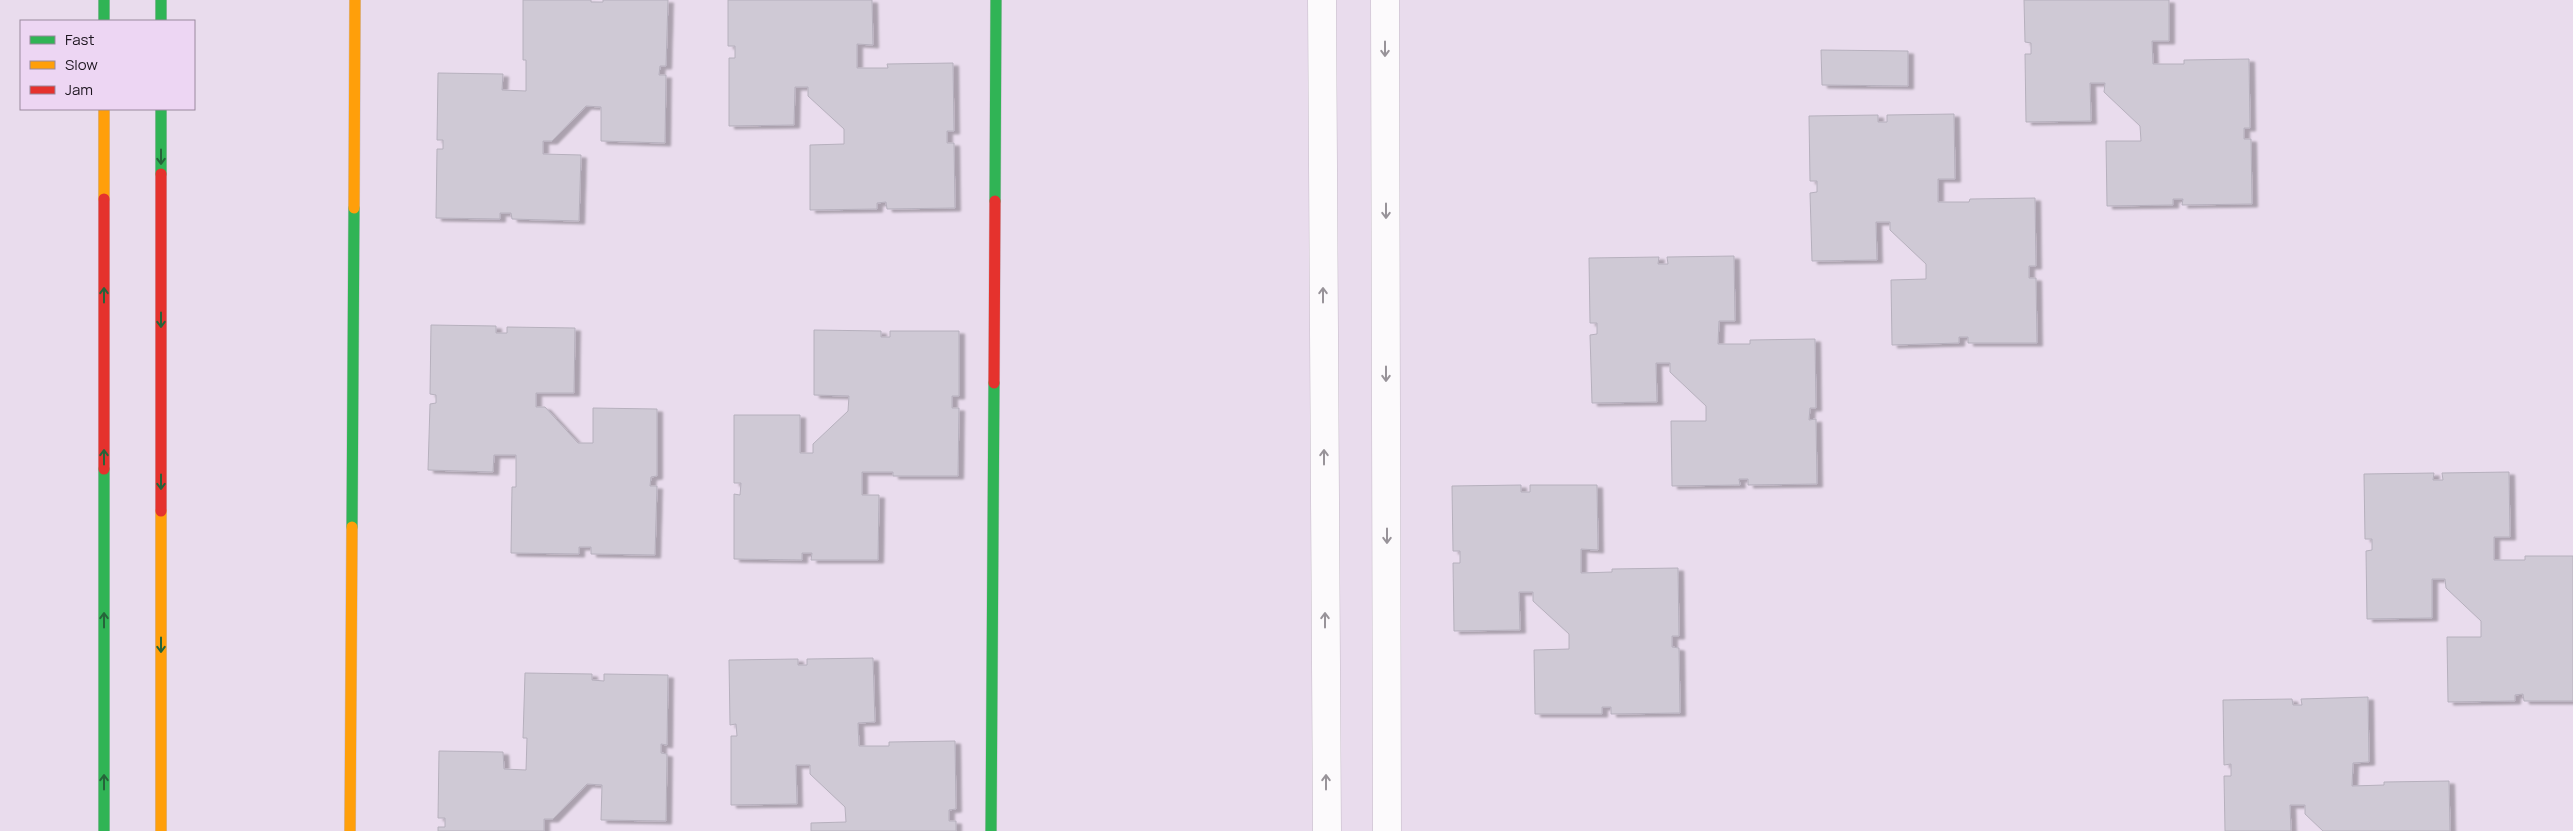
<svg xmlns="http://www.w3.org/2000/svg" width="2573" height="831" viewBox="0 0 2573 831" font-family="Manrope,sans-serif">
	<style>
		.building { fill: #cfc9d5; stroke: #b6b0bd; filter: url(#shadow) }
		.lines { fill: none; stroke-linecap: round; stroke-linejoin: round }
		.street-casing { stroke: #c5bbc8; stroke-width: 29 }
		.fast-casing { stroke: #c5bbc8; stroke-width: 12 }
		.slow-casing { stroke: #c5bbc8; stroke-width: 12 }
		.jam-casing { stroke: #c5bbc8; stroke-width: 12 }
		.street { stroke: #fcfafc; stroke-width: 28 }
		.fast { stroke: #30b455; stroke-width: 11 }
		.slow { stroke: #ff9f0a; stroke-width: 11 }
		.jam { stroke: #e5322d; stroke-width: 11 }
		.oneway { stroke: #989399 }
		.oneway2 { stroke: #26643a }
	</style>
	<defs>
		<filter id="shadow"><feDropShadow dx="5.5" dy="3" stdDeviation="1" flood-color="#0004"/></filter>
	</defs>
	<rect width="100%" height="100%" fill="#e9dced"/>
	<path class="building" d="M523,0H591V2H603V0H668L666,66H660L659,75H666L665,143L601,141V107L586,106L552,141H543V154L581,155L579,221L512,219L511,213H500V219L436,218L437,149H443V140H437L438,73L503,74L502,90L526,91V60H523Z
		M728,0H872L873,45L857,44V68H888L887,64L953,63L954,131H947V143H954L955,208L887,209L886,202L877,203V209L810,210V145L844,144V129L808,96V87H795L794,125L729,126V58H735V46H728Z
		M2024,0H2169V41H2152L2153,64H2184V60L2249,59L2250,128H2244V139H2251L2252,204L2182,205L2183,199H2173V205L2107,206L2106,141H2141L2140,126L2104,92L2105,83H2090L2091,121L2026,122L2025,54H2031V43L2025,42Z
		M1821,50L1908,51V86L1822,85Z
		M1954,114L1955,179H1938V202H1969L1970,199L2035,198L2036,266H2029V278H2036L2037,343H1968V337H1959V343L1892,345L1891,280L1926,279V264L1890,230V222H1876L1877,260L1812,261L1810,193L1817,192V181H1810L1809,116L1878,115V122H1887V115Z
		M1734,256L1735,321H1719L1718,344H1750V340L1815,339L1816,408H1810L1809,420L1816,419L1817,484L1748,485V479H1739L1740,485L1672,486L1671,421H1706V406L1670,372V363H1656L1657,402L1592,403L1590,335L1597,334V323H1590L1589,258L1659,257L1658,264H1668L1667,257Z
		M431,325L496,326V333H507V327L575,328L574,393H536V407H545L578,443H593V408L657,409V476L651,477L650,486H657L655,555L591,554V547H579V554L511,553L512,487H516V455H494L493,472L428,470L430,404L436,403V395L430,394Z
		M814,330L881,331V337H890V331H959V396H952V408H959L958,476H893V472H862V495H879L878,560H811L812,553H802V560L734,559V494L740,495L741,483H734V415H800V453H813V444L848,411L849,396L814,395Z
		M2509,472L2510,537H2494V560H2525V556H2573V701H2524L2523,694L2515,695V701L2448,702L2447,637H2481V621L2446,588L2445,579H2432V618L2367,619L2366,551L2372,550V539H2365L2364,474L2434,473L2433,480H2443L2442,473Z
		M1521,485V492H1530V485H1597L1598,550L1581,549V573L1612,572V569L1678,568L1679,636H1672V647L1679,648L1680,713L1611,714V707H1602V714H1535L1534,650L1569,649V634L1533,601V592H1519L1520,630L1454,631L1453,563H1460V551H1453L1452,486Z
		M873,658L875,722L858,723L859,746H889V742L955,741L956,809L949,810V821H956V831H811V823L846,822L845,807L810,774V765H796L797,804L731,805V736H737L736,724L730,725L729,660L798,659V665H807V659Z
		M525,673L592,674V680L604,681V674L668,675L667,745L661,744V753L667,754L666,821L601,820L602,785L587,784L553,819H544V831H438V827H445V818H438L439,751L503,752L504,769L526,770L527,738H523Z
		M2368,697L2369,762L2353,763L2352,786L2384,785V782L2449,781L2450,831H2323L2305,814V805H2290L2291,831H2225L2224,776H2231V764L2224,765L2223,700L2292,699L2293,705H2302L2301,699Z"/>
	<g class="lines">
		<g class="street-casing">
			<path id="street" d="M1322,0L1327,831
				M1385,0L1387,831"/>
		</g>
		<g class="fast-casing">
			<path id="fast" d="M104,0V21
				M161,0V21
				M161,109V174
				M995,201L996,0
				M104,469V831
				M352,527L354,208
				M991,831L994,383"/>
		</g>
		<g class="slow-casing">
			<path id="slow" d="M104,109V199
				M354,208L355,0
				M161,511V831
				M350,831L352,527"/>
		</g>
		<g class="jam-casing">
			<path id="jam" d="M161,174V511
				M104,199V469
				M994,383L995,201"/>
		</g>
		<use href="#street" class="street"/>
		<use href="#fast" class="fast"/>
		<use href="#slow" class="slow"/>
		<use href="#jam" class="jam"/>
	</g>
	<defs><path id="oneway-shaft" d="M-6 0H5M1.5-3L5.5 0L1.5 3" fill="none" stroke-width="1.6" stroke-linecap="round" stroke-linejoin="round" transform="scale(1.25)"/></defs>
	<g class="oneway">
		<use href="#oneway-shaft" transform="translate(1385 49) rotate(90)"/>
		<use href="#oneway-shaft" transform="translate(1386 211) rotate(90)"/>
		<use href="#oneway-shaft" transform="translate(1323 295) rotate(-90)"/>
		<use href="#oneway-shaft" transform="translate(1386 374) rotate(90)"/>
		<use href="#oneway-shaft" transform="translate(1324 457) rotate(-90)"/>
		<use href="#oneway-shaft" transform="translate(1387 536) rotate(90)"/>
		<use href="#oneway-shaft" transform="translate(1325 620) rotate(-90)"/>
		<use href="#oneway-shaft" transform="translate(1326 782) rotate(-90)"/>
	</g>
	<g class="oneway2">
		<use href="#oneway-shaft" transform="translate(161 157) rotate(90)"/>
		<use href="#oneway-shaft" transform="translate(104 295) rotate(-90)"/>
		<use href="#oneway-shaft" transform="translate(161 320) rotate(90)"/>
		<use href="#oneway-shaft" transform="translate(104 457) rotate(-90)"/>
		<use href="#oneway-shaft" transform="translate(161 482) rotate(90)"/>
		<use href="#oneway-shaft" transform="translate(104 620) rotate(-90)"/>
		<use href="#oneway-shaft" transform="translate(161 645) rotate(90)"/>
		<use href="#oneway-shaft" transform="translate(104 782) rotate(-90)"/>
	</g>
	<rect x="20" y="20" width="175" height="90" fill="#edd6f3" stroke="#9a899e"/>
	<rect x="30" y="36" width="25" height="8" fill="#30b455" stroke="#9a899e"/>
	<text x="65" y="45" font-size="15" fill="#1d151f">Fast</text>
	<rect x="30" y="61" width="25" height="8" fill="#ff9f0a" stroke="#9a899e"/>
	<text x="65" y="70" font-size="15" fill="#1d151f">Slow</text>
	<rect x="30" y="86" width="25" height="8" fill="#e5322d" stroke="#9a899e"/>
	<text x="65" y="95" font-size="15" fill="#1d151f">Jam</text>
</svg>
